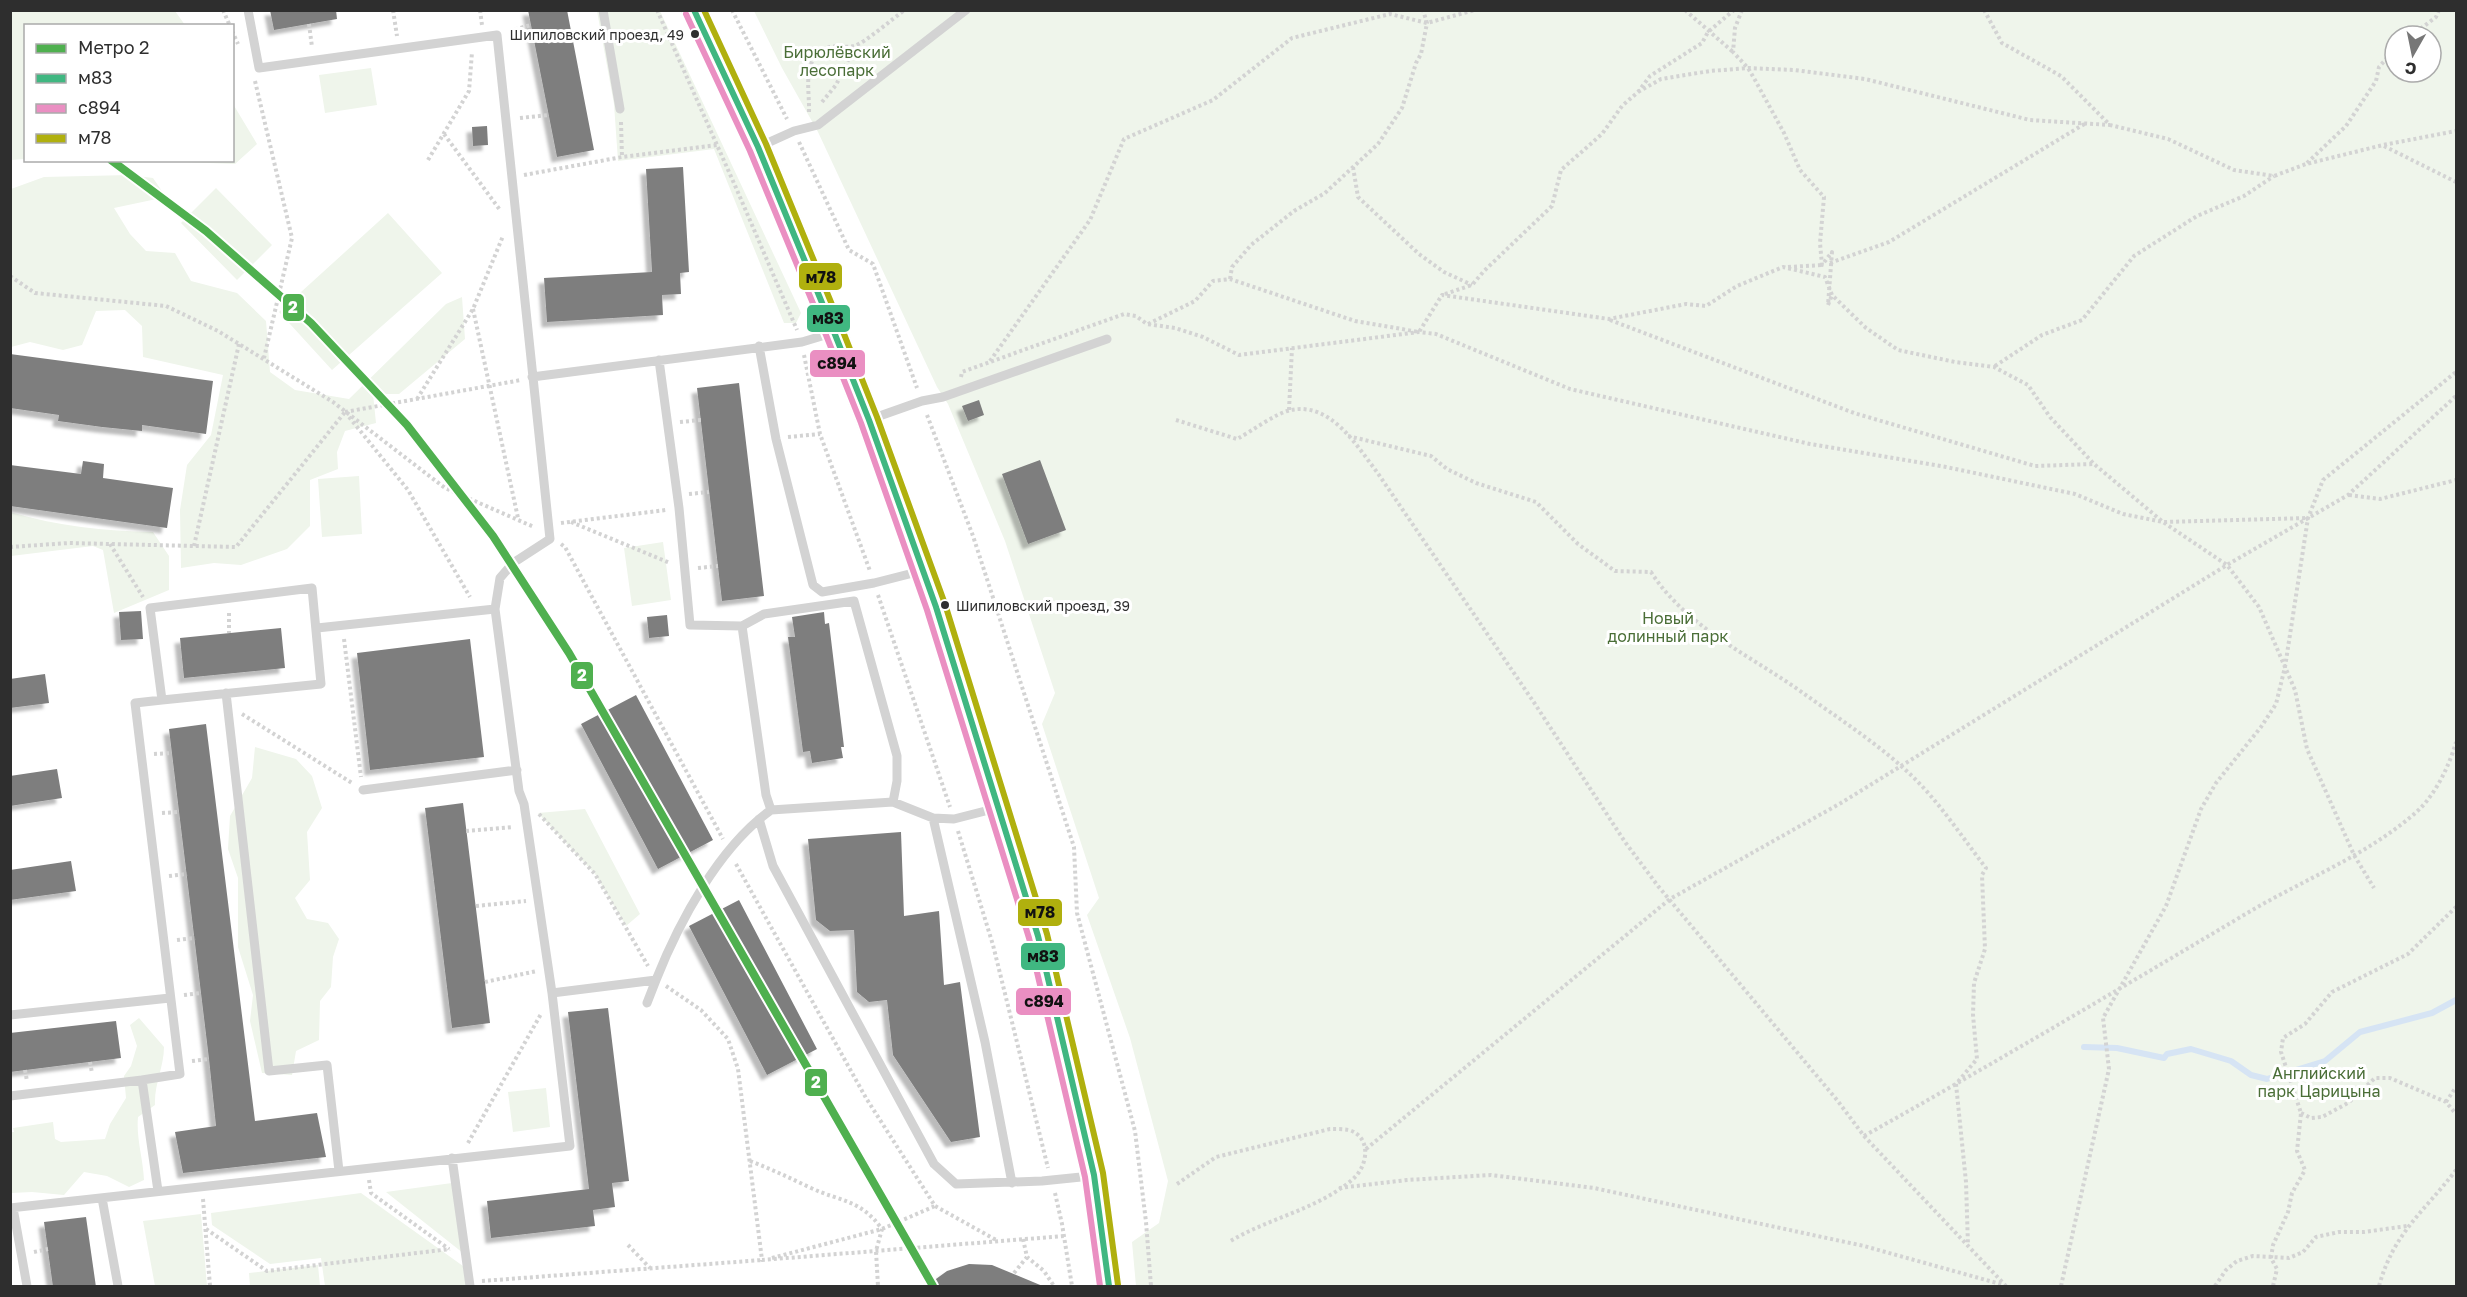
<svg xmlns="http://www.w3.org/2000/svg" width="2467" height="1297" viewBox="0 0 2467 1297" font-family="'Golos Text',sans-serif">
	<style>
		.green { fill: #eff5eb; fill-rule: evenodd }
		.lines { fill: none; stroke-linecap: round; stroke-linejoin: round }
		.stream { stroke: #d6e4f4; stroke-width: 6 }
		.building { fill: #7e7e7e; filter: url(#shadow) }
		.path { stroke: #d3d3d3; stroke-width: 4; stroke-dasharray: 3 3; stroke-linecap: butt }
		.lane { stroke: #d3d3d3; stroke-width: 9 }
		.secondary { stroke: #ccc; stroke-width: 26 }
		.bus-1-casing { stroke: #fff; stroke-width: 10 }
		.bus-2-casing { stroke: #fff; stroke-width: 10 }
		.bus-3-casing { stroke: #fff; stroke-width: 10 }
		.bus-1 { stroke: #40b781; stroke-width: 6 }
		.bus-2 { stroke: #ea8fc2; stroke-width: 6 }
		.bus-3 { stroke: #b0b00e; stroke-width: 6 }
		.metro-1-casing { stroke: #fff; stroke-width: 12 }
		.metro-1 { stroke: #4fb04f; stroke-width: 8 }
		.bus-dot { fill: #2e2e2e; stroke: #fff; stroke-width: 2 }
		.labels { text-anchor: middle; stroke-width: 6; stroke-linejoin: round; paint-order: stroke }
		.bus-label { font-size: 14px; fill: #2e2e2e; stroke: #fff; text-anchor: end }
		.park-label { font-size: 16px; fill: #4a6e37; stroke: #fff }
		.line-badge { stroke: #fff; stroke-width: 2 }
		.badge-label { font-size: 16px; text-anchor: middle; font-weight: bold; fill: #fff }
		.pale-badge-label { font-size: 16px; text-anchor: middle; font-weight: bold; fill: #111 }
	</style>
	<defs>
		<filter id="shadow"><feDropShadow dx="-5.5" dy="5.5" stdDeviation="1.5" flood-color="#0004"/></filter>
	</defs>
	<rect width="100%" height="100%" fill="#fff"/>
	<path class="green" d="M11,10L175,11L185,25L26,26L25,159L11,160Z
		M597,11H660L801,313L796,323H784L714,149L618,161L614,104Z
		M754,11H2456V1286H1136L1132,1242L1159,1223L1168,1181L1130,1038L1087,915L1099,898L1042,724L1055,693L1005,541L948,404L937,387L818,132L782,68ZM2395,36H2431V72H2395Z
		M371,68L377,105L325,113L319,75Z
		M233,104L257,144L235,164L157,161L232,160Z
		M129,175L153,178L166,197L114,208L130,234L146,251L175,253L191,281L237,293L266,321L270,372L295,390L349,399L446,304L462,297L465,339L399,394H373L376,423L345,431L337,452L338,469L310,480V526L287,549L241,565L214,563L181,568L180,510L187,465L211,435L223,375L143,357L142,326L125,310L96,311L82,345L63,350L30,342L11,347V189L44,177Z
		M216,188L272,245L237,280L181,223Z
		M388,213L442,273L332,370L279,312Z
		M359,476L362,534L322,537L318,479Z
		M10,512C57,526 105,531 153,532L169,556V590L114,613L103,550L93,546L11,556Z
		M663,542L671,600L632,606L624,548Z
		M255,747L296,759L312,776L322,808L307,832L310,880L295,898L307,919L328,923L339,939L333,957L331,987L320,1001L319,1040L296,1051L292,1075L262,1073L250,1021L253,995L238,947V878L228,849L230,816L252,778Z
		M585,809L640,914L626,926L595,874L538,813Z
		M139,1018L164,1047C164,1067 154,1084 155,1105L138,1117C136,1138 143,1158 144,1180L129,1187L107,1176L84,1172L64,1195L32,1192L11,1193L10,1132H14L13,1128L53,1122L55,1139L61,1142L105,1139L110,1124L126,1098L124,1076L131,1066L137,1046L130,1025Z
		M546,1088L550,1127L513,1132L508,1092Z
		M452,1183L463,1253L386,1192Z
		M361,1193L463,1266L466,1286H325L321,1258L270,1264L212,1225L211,1213Z
		M201,1214L207,1286H155L143,1221Z
		M318,1265L320,1286H250L249,1273Z"/>
	<g class="lines">
		<path class="stream" d="M2084,1047L2117,1048L2164,1058L2167,1054L2191,1049L2231,1061L2251,1075L2267,1079L2325,1061L2360,1032L2432,1013L2456,1000"/>
	</g>
	<path class="building" d="M270,10H336L337,19L274,30Z
		M528,10H567L594,150L557,157Z
		M487,126L488,145L473,146L472,127Z
		M683,167L689,272L680,273L681,294L662,295L663,315L547,322L544,278L652,272L646,169Z
		M10,354L213,381L206,434L142,425V431L102,427L58,421L59,415L10,408Z
		M739,383L764,596L722,601L697,388Z
		M979,400L984,415L968,421L962,406Z
		M1040,460L1066,530L1028,544L1002,474Z
		M83,461L104,464L103,478L173,488L167,528L10,506V465L81,474Z
		M141,611L143,639L121,640L119,612Z
		M824,612L825,624L829,623L830,631L844,747H841L843,758L812,763L810,751L803,752L788,637H795L792,617Z
		M667,615L669,636L649,638L647,617Z
		M281,628L285,668L184,678L180,638Z
		M470,639L484,757L370,770L357,653Z
		M45,674L49,703L10,708V679Z
		M636,695L713,840L658,869L581,724Z
		M206,724L255,1121L317,1113L326,1157L183,1173L175,1132L216,1126L209,1059L169,729Z
		M57,769L62,798L10,806V776Z
		M463,803L490,1023L452,1028L425,808Z
		M901,832L904,916L939,911L944,985L960,982L980,1137L951,1142L893,1055L887,1000L869,1002L857,992L854,930L830,931L816,920L808,839Z
		M71,861L76,891L10,900V870Z
		M739,900L817,1049L767,1075L689,926Z
		M608,1008L629,1181L612,1183L615,1207L593,1210L595,1226L491,1238L487,1201L589,1189L568,1012Z
		M116,1021L121,1058L10,1072V1033Z
		M86,1217L96,1287H53L44,1222Z
		M969,1264L992,1265L1045,1287H925L947,1271Z"/>
	<g class="lines">
		<path class="path" d="M223,10L230,26
			M393,10L397,36
			M480,10L482,25
			M657,10L737,190L797,330
			M732,10L787,119
			M1685,10L1733,52
			M1742,10L1735,28L1733,52L1748,68L1755,80L1784,133L1800,170L1824,197L1820,243L1822,265L1832,252L1828,305L1832,295
			M1984,10L2002,43L2061,76L2110,125L2168,139L2234,170L2274,176L2306,164L2383,145L2456,131
			M309,24L312,47
			M232,31L238,44
			M509,31L531,25
			M2411,36L2436,17L2439,10
			M255,81L292,238L264,358
			M1638,92L1661,79L1710,71L1748,68L1794,70L1865,79L2030,120L2110,125
			M822,102L836,85L855,46
			M809,112C810,90 800,56 830,47C838,45 846,48 854,46C865,43 893,18 905,10
			M520,118L549,115
			M621,122L622,157
			M444,134L500,210
			M799,142L849,250L873,264L917,388
			M2384,146L2456,182
			M428,160L469,91L472,52
			M2307,163L2346,126L2376,81L2379,67L2395,49
			M1353,167L1358,197L1419,254L1444,272L1472,285
			M524,175L622,157L717,145
			M1830,263L1889,242L2086,123
			M1788,267L1823,265
			M10,276L35,293L166,306L218,331L333,402L445,488L534,527
			M1230,279L1232,267L1251,245L1294,211L1325,193L1378,144L1402,108L1416,63L1421,54L1427,23L1423,10
			M1445,294L1472,285L1484,271L1552,206L1561,170L1602,134L1622,106L1638,92L1650,76L1702,43L1708,32L1734,10
			M473,309L518,518
			M1610,320L1854,413L2035,466L2094,464L2163,522L2307,518
			M1148,324L1195,301L1213,281L1230,279L1355,321L1419,332L1442,295L1609,319L1686,304L1706,306L1737,286L1783,267L1825,277L1832,295L1866,328L1898,350L1955,362L1994,367L2028,385L2050,417L2094,464
			M804,355L820,434L870,571
			M990,361L1090,220L1124,139L1213,100L1292,38L1390,14L1427,23L1475,10
			M1995,366L2042,335L2082,320L2134,256L2197,216L2244,196L2274,176
			M961,377L962,372L1124,314L1136,316L1147,324L1175,328L1203,337L1239,355L1419,332L1436,334L1570,389L1810,444L1946,467L2075,494L2123,514L2163,522L2227,565L2259,607L2295,690L2307,749L2354,855L2374,888
			M417,399L473,309L503,236
			M1289,410L1292,348
			M345,412L521,380
			M927,415L973,536L1074,847L1077,913L1135,1131L1146,1222L1151,1286
			M349,417L408,490L470,597
			M1176,420L1237,439C1252,431 1276,413 1291,410C1331,402 1356,445 1377,472L1535,704L1625,842L1658,886L1837,1100L1864,1136L2006,1286
			M680,422L701,420
			M1348,436L1431,456L1447,469L1476,483L1536,502L1578,544L1615,571L1651,572C1687,628 1750,655 1803,693C1838,718 1880,745 1912,776C1940,803 1962,837 1986,868L1982,875L1985,949L1974,983L1973,1015L1977,1059L1956,1084L1966,1182L1968,1246
			M788,437L820,434
			M689,494L709,492
			M2349,495L2380,499L2456,480
			M571,522L670,563
			M561,523L666,510
			M110,544L143,597
			M561,544L565,547L723,839
			M194,546L239,344
			M10,547L69,543L236,547L345,412
			M698,568L718,566
			M878,595L950,807
			M229,613V633
			M344,639L361,777
			M242,714L352,783
			M154,754L172,753
			M162,813L179,812
			M539,814L595,874L648,966
			M466,831L513,827
			M958,831L993,945L1048,1168
			M736,864L866,1098L935,1206L998,1241
			M169,876L187,874
			M476,906L526,901
			M177,940L195,938
			M485,982L537,971
			M666,986L701,1010L728,1039L738,1069L762,1260L1064,1236
			M184,995L201,993
			M192,1061L209,1059
			M90,1062L92,1073
			M25,1070L27,1081
			M2446,1102L2456,1087
			M2301,1113L2311,1118L2322,1117L2348,1103L2375,1078H2390L2446,1102L2456,1114
			M1864,1136C1993,1064 2121,988 2249,912C2303,880 2365,856 2413,815C2434,798 2449,767 2456,742
			M468,1143L541,1014
			M1366,1149L1670,899L1841,803L2227,565L2348,495L2456,396
			M750,1161C771,1169 790,1178 811,1188C841,1202 860,1199 882,1229L876,1251L878,1286
			M369,1180L371,1193L449,1249
			M1177,1184L1216,1157L1330,1129C1336,1129 1343,1129 1349,1130C1372,1137 1368,1166 1353,1179C1317,1210 1268,1218 1229,1242
			M1339,1188L1407,1180L1491,1175L1594,1188L1864,1246L2004,1285
			M1055,1193L1062,1224L1072,1286
			M203,1199L210,1286
			M206,1229L267,1271L450,1249
			M1023,1239L1027,1257L1044,1271L1054,1286
			M628,1245L650,1268
			M34,1252L48,1249
			M772,1258L882,1229L935,1206
			M1014,1273L1027,1257
			M482,1281L762,1260
			M2061,1286L2109,1069L2103,1018L2166,906L2201,809L2216,783L2261,727L2276,704L2285,667L2308,518L2323,480L2456,372
			M2215,1286L2226,1270L2237,1261L2253,1256L2289,1258L2303,1252L2316,1237L2339,1232H2364L2407,1226
			M2273,1286L2277,1269L2271,1258L2273,1245L2288,1212L2292,1193L2305,1170L2297,1151L2301,1113L2281,1052L2283,1038L2305,1024L2332,992L2408,954L2456,907
			M2379,1286C2394,1232 2424,1212 2456,1170"/>
		<path class="lane" d="M603,10L620,109
			M761,146L794,131L818,125L966,10
			M759,346L776,439L813,585L822,592L874,583L921,571
			M659,360L679,508L690,625L742,626
			M532,377L802,342L832,333
			M871,419L922,401L943,397L1107,339
			M312,588L321,684L162,700L150,608Z
			M317,628L495,609
			M226,693L269,1071L327,1065L339,1171
			M363,790L517,770
			M771,810L766,795L742,626L764,614L854,601L897,756V781L893,802
			M933,818L985,1042L1012,1183
			M759,819L773,866L934,1164L956,1184L1042,1181L1091,1176
			M552,993L656,980C679,922 719,847 771,810L893,802L933,818L954,819L997,808
			M647,1003L656,980
			M10,1015L170,998
			M10,1096L142,1080
			M452,1158L470,1286
			M158,1191L142,1080L180,1074L135,703L162,700
			M102,1198L118,1286
			M10,1208L570,1146L552,993L524,804L519,791L495,609L500,578L513,563L550,539L497,35L259,68L248,10
			M13,1208L27,1286"/>
		<path class="secondary" d="M694,10L758,147L834,332L869,420L936,607L1038,936L1094,1175L1109,1286"/>
		<g class="bus-1-casing">
			<path id="bus-1" d="M694,10L758,147L834,332L869,420L936,607L1038,936L1094,1175L1109,1286"/>
		</g>
		<g class="bus-2-casing">
			<path id="bus-2" d="M686,14L750,151L826,335L861,423L927,610L1029,938L1085,1177L1100,1286"/>
		</g>
		<g class="bus-3-casing">
			<path id="bus-3" d="M704,10L766,144L842,329L877,417L945,604L1047,934L1103,1173L1118,1285"/>
		</g>
		<use href="#bus-1" class="bus-1"/>
		<use href="#bus-2" class="bus-2"/>
		<use href="#bus-3" class="bus-3"/>
		<g class="metro-1-casing">
			<path id="metro-1" d="M111,160L206,231L311,323L407,425L493,536L569,653L933,1286"/>
		</g>
		<use href="#metro-1" class="metro-1"/>
	</g>
	<g class="bus-dot">
		<circle cx="695" cy="34" r="5"/>
		<circle cx="945" cy="605" r="5"/>
	</g>
	<g class="labels">
		<g class="bus-label">
			<text x="684" y="40">Шипиловский проезд, 49</text>
			<text x="956" y="611" text-anchor="start">Шипиловский проезд, 39</text>
		</g>
		<g class="park-label">
			<text x="837" y="58">Бирюлёвский<tspan x="837" dy="18">лесопарк</tspan></text>
			<text x="1668" y="624">Новый<tspan x="1668" dy="18">долинный парк</tspan></text>
			<text x="2319" y="1079">Английский<tspan x="2319" dy="18">парк Царицына</tspan></text>
		</g>
	</g>
	<g class="line-badge">
		<rect x="798" y="262" width="45" height="29" rx="6" fill="#b0b00e"/>
		<rect x="282" y="293" width="23" height="29" rx="6" fill="#4fb04f"/>
		<rect x="806" y="304" width="45" height="29" rx="6" fill="#40b781"/>
		<rect x="809" y="349" width="57" height="29" rx="6" fill="#ea8fc2"/>
		<rect x="570" y="661" width="24" height="29" rx="6" fill="#4fb04f"/>
		<rect x="1017" y="898" width="46" height="29" rx="6" fill="#b0b00e"/>
		<rect x="1020" y="942" width="46" height="29" rx="6" fill="#40b781"/>
		<rect x="1015" y="987" width="57" height="29" rx="6" fill="#ea8fc2"/>
		<rect x="804" y="1068" width="24" height="29" rx="6" fill="#4fb04f"/>
	</g>
	<g class="badge-label">
		<text x="293" y="313">2</text>
		<text x="582" y="681">2</text>
		<text x="816" y="1088">2</text>
	</g>
	<g class="pale-badge-label">
		<text x="821" y="283">м78</text>
		<text x="828" y="324">м83</text>
		<text x="837" y="369">с894</text>
		<text x="1040" y="918">м78</text>
		<text x="1043" y="962">м83</text>
		<text x="1044" y="1007">с894</text>
	</g>
	<rect width="2467" height="1297" fill="none" stroke="#2e2e2e" stroke-width="24"/>
	<rect x="24" y="24" width="210" height="138" fill="#ffffff" stroke="#ababab" stroke-width="1.5"/>
	<rect x="36" y="44" width="30" height="9" fill="#4fb04f" stroke="#ababab" stroke-width="1.5"/>
	<text x="78" y="54" font-size="18" fill="#2e2e2e">Метро 2</text>
	<rect x="36" y="74" width="30" height="9" fill="#40b781" stroke="#ababab" stroke-width="1.5"/>
	<text x="78" y="84" font-size="18" fill="#2e2e2e">м83</text>
	<rect x="36" y="104" width="30" height="9" fill="#ea8fc2" stroke="#ababab" stroke-width="1.5"/>
	<text x="78" y="114" font-size="18" fill="#2e2e2e">с894</text>
	<rect x="36" y="134" width="30" height="9" fill="#b0b00e" stroke="#ababab" stroke-width="1.5"/>
	<text x="78" y="144" font-size="18" fill="#2e2e2e">м78</text>
	<g transform="translate(2413 54) rotate(189)"><circle r="28" fill="#ffffff" stroke="#ababab" stroke-width="1.5"/>
	<path d="M0-4.5L10 22L0 15L-10 22Z" fill="#777777"/>
	<text y="-9" font-size="16" font-weight="bold" text-anchor="middle" fill="#2e2e2e">С</text>
	</g>
</svg>
